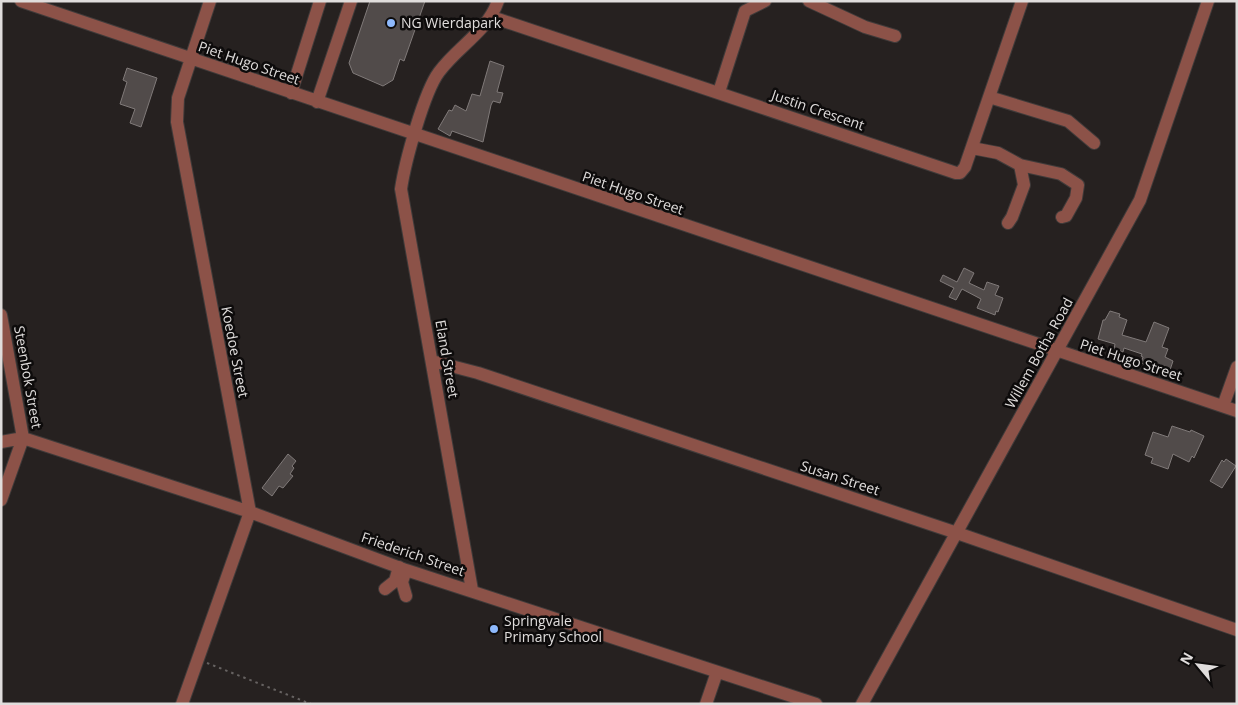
<svg xmlns="http://www.w3.org/2000/svg" width="1238" height="705" viewBox="0 0 1238 705" font-family="'Open Sans',sans-serif">
	<style>
		.building { fill: #514b4a; stroke: #807a79 }
		.lines { fill: none; stroke-linecap: round; stroke-linejoin: round }
		.minor-casing { stroke: #403b3a; stroke-width: 14 }
		.path { stroke: #666261; stroke-width: 2; stroke-dasharray: 2.5 4; stroke-linecap: butt }
		.minor { stroke: #8c5248; stroke-width: 12 }
		.poi-dot { fill: #8eb9fc; stroke: #0d0b0b; stroke-width: 2 }
		.labels { text-anchor: middle; stroke-width: 5; stroke-linejoin: round; paint-order: stroke }
		.poi-label { font-size: 14px; fill: #e0dddc; stroke: #0d0b0b; text-anchor: start }
		.street-label { font-size: 14px; fill: #e0dddc; stroke: #0d0b0b }
	</style>
	<rect width="100%" height="100%" fill="#262120"/>
	<path class="building" d="M370,1H425L404,61L400,59L393,80L383,86L353,73L349,63Z
		M490,61L504,66L497,92L503,93L500,103L493,101L491,105L483,142L452,131L450,136L438,129L449,110L452,111L455,105L466,111L472,94L480,96Z
		M127,68L157,78L141,127L130,123L135,109L120,104L127,82L123,80Z
		M964,268L974,273L969,283L984,290L987,282L999,286L995,295L1003,298L998,312L996,311L995,315L977,308L981,299L962,289L956,300L949,297L954,288L940,281L943,275L957,282Z
		M1110,311L1120,314L1119,317L1127,320L1122,335L1146,342L1154,322L1169,328L1162,347L1168,349L1165,357L1173,361L1169,373L1141,363L1143,357L1141,356L1142,354L1124,348L1123,352L1114,349L1115,344L1098,339L1103,320H1105Z
		M1172,426L1190,432L1191,430L1204,436L1194,458L1192,456L1189,462L1173,454L1168,469L1151,463L1153,458L1145,455L1153,432L1168,437Z
		M288,454L296,461L292,466L294,468L290,474L293,476L283,488L279,486L272,496L262,488Z
		M1226,459L1236,466L1222,488L1210,481L1222,460L1224,462Z"/>
	<g class="lines">
		<g class="minor-casing">
			<path id="minor" d="M21,1L1237,411
				M809,1L865,27L895,36
				M745,11L765,1
				M492,17L956,173H960L965,167L1022,1
				M719,92L745,11
				M291,93L320,1
				M989,97L1068,121L1094,143
				M317,102L351,1
				M972,148L998,153L1020,165L1024,185L1012,217L1008,223
				M1020,165L1061,174L1078,185L1076,198L1066,216L1062,217
				M1,315L23,438L1,500
				M432,361L478,373L957,533L1237,630
				M1223,406L1237,367
				M1,442L23,438L250,512L406,570L816,704
				M385,589L395,581L399,567
				M472,590L401,189C405,162 424,92 439,72C458,46 487,32 498,1
				M406,596L402,582L406,570
				M182,704L250,512L177,122L178,98L210,1
				M706,704L717,672
				M862,704L1140,200L1208,1"/>
		</g>
		<path class="path" d="M207,663L311,704"/>
		<use href="#minor" class="minor"/>
	</g>
	<g class="poi-dot">
		<circle cx="391" cy="23" r="5"/>
		<circle cx="494" cy="629" r="5"/>
	</g>
	<g class="labels">
		<g class="poi-label">
			<text x="401" y="28">NG Wierdapark</text>
			<text x="504" y="626">Springvale<tspan x="504" dy="16">Primary School</tspan></text>
		</g>
		<g class="street-label">
			<text transform="translate(249 63) rotate(19)" y="5">Piet Hugo Street</text>
			<text transform="translate(818 110) rotate(19)" y="5">Justin Crescent</text>
			<text transform="translate(633 193) rotate(19)" y="5">Piet Hugo Street</text>
			<text transform="translate(235 352) rotate(79)" y="5">Koedoe Street</text>
			<text transform="translate(1039 353) rotate(-61)" y="5">Willem Botha Road</text>
			<text transform="translate(447 359) rotate(80)" y="5">Eland Street</text>
			<text transform="translate(1131 360) rotate(18)" y="5">Piet Hugo Street</text>
			<text transform="translate(28 377) rotate(80)" y="5">Steenbok Street</text>
			<text transform="translate(840 478) rotate(18)" y="5">Susan Street</text>
			<text transform="translate(413 554) rotate(19)" y="5">Friederich Street</text>
		</g>
	</g>
	<rect width="1238" height="705" fill="none" stroke="#e0dddc" stroke-width="5"/>
	<g transform="translate(1198 665) rotate(299)" stroke="#0d0b0b" stroke-width="4" paint-order="stroke">
	<path d="M0-4L9 19L0 12L-9 19Z" fill="#e0dddc"/>
	<text y="-8" font-size="14" font-weight="bold" text-anchor="middle" fill="#e0dddc">N</text>
	</g>
</svg>
